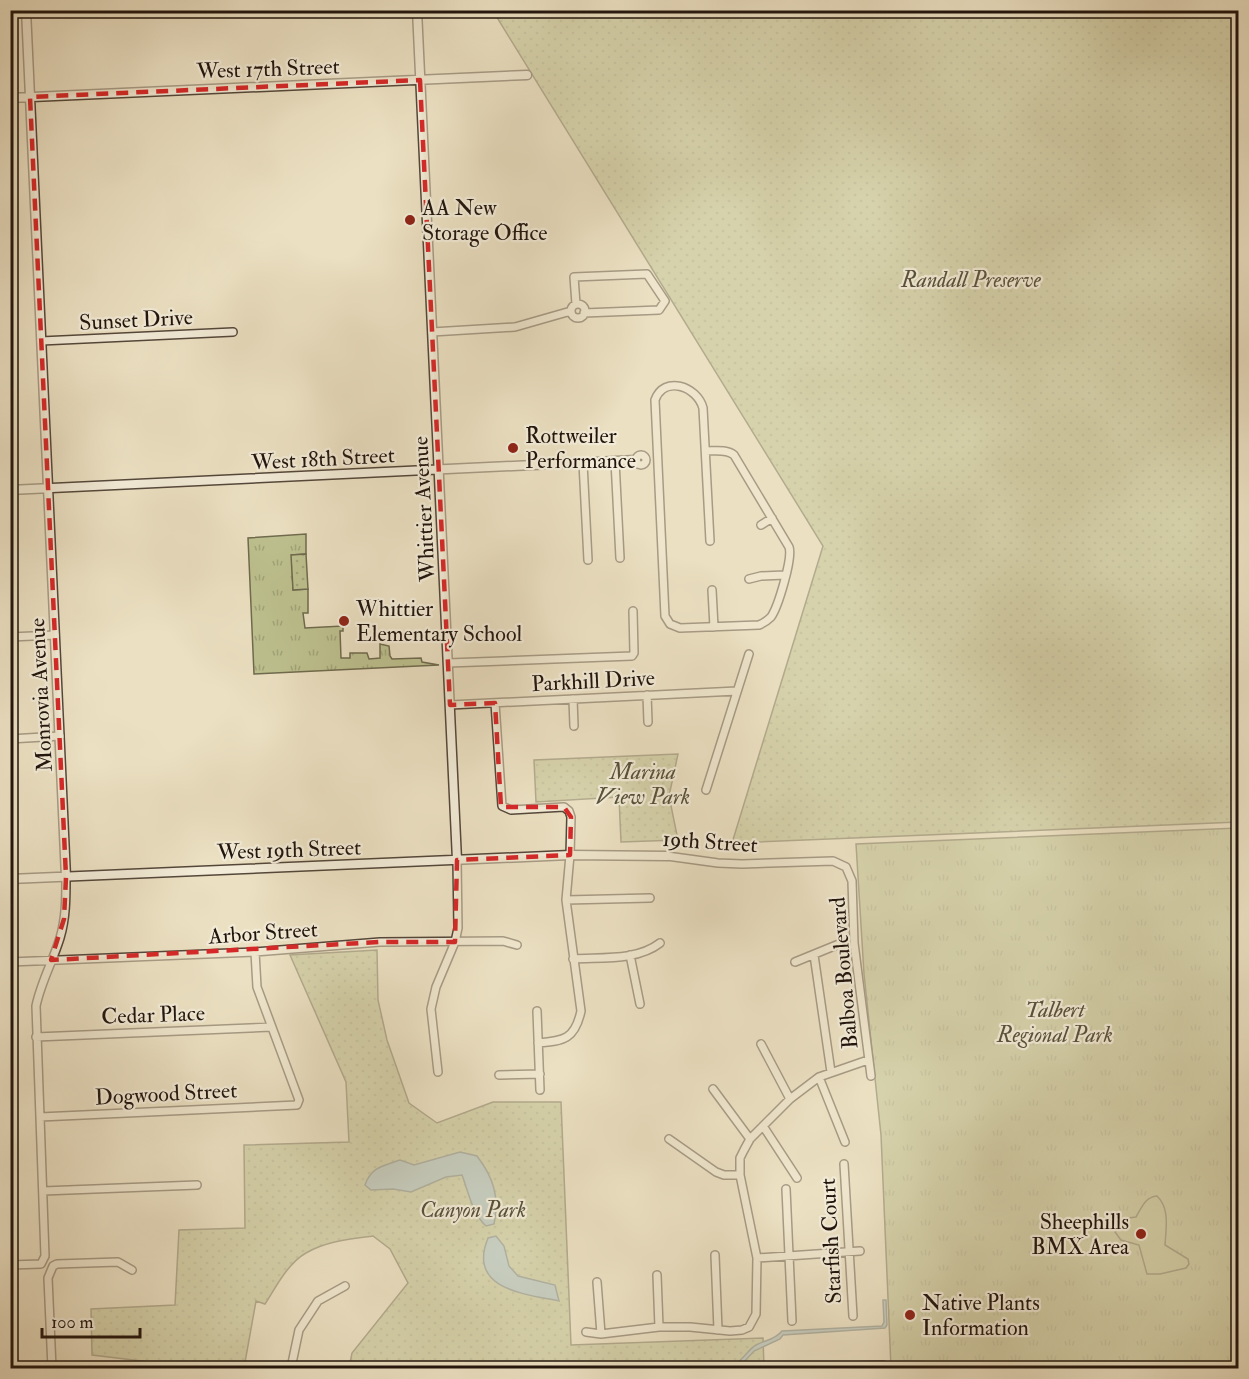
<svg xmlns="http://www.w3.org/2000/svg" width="1249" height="1379" viewBox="0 0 1249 1379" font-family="'IM FELL Double Pica',serif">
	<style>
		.grass { fill: url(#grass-tufts); stroke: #6f6a4e; stroke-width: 1.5 }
		.park { fill: url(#park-dots); stroke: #6f6a4e; stroke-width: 1.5 }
		.garden { fill: #bdc18f; stroke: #6f6a4e; stroke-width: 1.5 }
		.water { fill: #9ebabe; stroke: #6c7877; stroke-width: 1.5 }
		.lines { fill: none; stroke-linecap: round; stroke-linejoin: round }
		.minor-casing { stroke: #54473a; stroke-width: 10 }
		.tertiary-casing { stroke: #54473a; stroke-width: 11 }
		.minor { stroke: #f2ebd7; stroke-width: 7 }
		.tertiary { stroke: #f2ebd7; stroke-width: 8 }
		.marked { fill: none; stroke: #d62828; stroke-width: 4.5; stroke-dasharray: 12 8; stroke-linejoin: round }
		.poi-dot { fill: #8f2418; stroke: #f2ebd7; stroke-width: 2 }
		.labels { text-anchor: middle; stroke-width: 4.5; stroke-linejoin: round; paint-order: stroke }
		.street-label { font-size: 22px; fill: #21140d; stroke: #f2ebd7 }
		.poi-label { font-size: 22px; fill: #21140d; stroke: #f2ebd7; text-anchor: start }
		.park-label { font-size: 22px; font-style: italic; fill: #58513a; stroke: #f2ebd7 }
	</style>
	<defs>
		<pattern id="grass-tufts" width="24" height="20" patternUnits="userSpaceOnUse" patternTransform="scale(1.5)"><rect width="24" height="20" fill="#bdc18f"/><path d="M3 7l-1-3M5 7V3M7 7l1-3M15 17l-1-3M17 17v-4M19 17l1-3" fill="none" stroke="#a2a57a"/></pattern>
		<pattern id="park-dots" width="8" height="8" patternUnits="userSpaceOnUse" patternTransform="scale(1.5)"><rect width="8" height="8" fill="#bdc18f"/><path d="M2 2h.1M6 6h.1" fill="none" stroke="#a2a57a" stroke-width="1.8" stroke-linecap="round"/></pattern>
	</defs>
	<rect width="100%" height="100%" fill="#ebe0c2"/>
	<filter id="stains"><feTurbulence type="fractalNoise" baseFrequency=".00333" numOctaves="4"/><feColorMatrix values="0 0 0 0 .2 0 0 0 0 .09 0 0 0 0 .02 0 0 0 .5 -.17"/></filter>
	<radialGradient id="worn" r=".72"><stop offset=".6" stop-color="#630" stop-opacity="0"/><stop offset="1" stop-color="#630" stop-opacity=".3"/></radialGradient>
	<path class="grass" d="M306,534V554L292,555L293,590L308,589V613H303L305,628L343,626V631H340L341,658H350V653H367L369,659L380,658V644L389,646L390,656L392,659L421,658L422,662L439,665L254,674L248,538Z
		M1238,828V1368H891L881,1135L864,974L856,844Z"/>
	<path class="park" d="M493,11H1238V822L732,843L823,546Z
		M306,554L308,589L293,590L291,555Z
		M678,754L669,796L678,840L621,842L619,797L536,802L534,760Z
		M377,950L378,1000L387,1040L409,1103L437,1123L493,1102H561L571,1345L763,1338L764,1368H349L352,1353L408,1283L390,1249L373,1236C351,1239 326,1241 306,1253C288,1263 276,1287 265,1304L256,1301L244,1368H200L92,1355L91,1309L175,1305L179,1230L245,1228L244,1145L349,1142L346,1082L290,955Z"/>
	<path class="garden" d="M1157,1196C1170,1208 1166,1229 1165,1245L1188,1259L1189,1264L1186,1268L1160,1274H1147L1139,1245L1121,1240L1115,1232L1128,1218L1136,1217C1142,1207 1145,1197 1157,1196Z"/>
	<path class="water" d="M460,1152L477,1156C493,1177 500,1197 494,1224L486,1226C473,1215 468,1191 462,1175L446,1177L411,1192L393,1189L371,1190L365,1185C371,1167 383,1166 400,1160L414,1165Z
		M496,1236L504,1246L509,1266L518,1276L555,1285L559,1301C524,1294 467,1289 488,1238Z
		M883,1300H886L887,1325L885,1328L783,1335L780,1339L754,1351L740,1366L722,1365L695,1368L700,1365L738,1362C745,1357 749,1349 756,1345C765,1340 775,1340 782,1331L882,1326L884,1322Z"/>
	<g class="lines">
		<g class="minor-casing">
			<path id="minor" d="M576,304L574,277L647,274L665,301L659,310L584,313
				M571 311a7 7 0 1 1 14 0a7 7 0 1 1-14 0Z
				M432,332L515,327L571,311
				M41,341L233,332
				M706,451C715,451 727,449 734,455L789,547C793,558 778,607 771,617C767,621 764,623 759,625L680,628L670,624L665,616L655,400C664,375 697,386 703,408L710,541
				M636 460a5 5 0 1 1 10 0a5 5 0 1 1-10 0Z
				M615,461L620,558
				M583,463L588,560
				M761,525L772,518
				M749,579L761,576L785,575
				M712,590L714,627
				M10,637L55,635
				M448,663L632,656L634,653L633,611
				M647,695L648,722
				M573,699L574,726
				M495,703L502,806L511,810L564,807L569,811L571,817L570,855L566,900L581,1011C575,1039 564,1041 538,1043
				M450,705L737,691
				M10,739L60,736
				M706,790L749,654
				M667,856L718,863L742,864L833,861L846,867L852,881L854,943L871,1076
				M566,900L650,898
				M630,955L640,1004
				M814,955L831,1072
				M573,959C601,957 637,961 660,943
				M10,962L255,952L380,942L503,941L517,945
				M795,962L844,942
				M537,1011L540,1090
				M36,1037L271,1027
				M761,1044L790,1099
				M438,1072L431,1009L436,987L455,942L458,928L457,860
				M499,1075L540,1074
				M819,1077L845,1142
				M713,1089L750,1139
				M40,1117L297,1105L299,1100L257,987L255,952
				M763,1126L797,1178
				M669,1139L716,1172L724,1175H740
				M844,1164L853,1316
				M786,1189L792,1321
				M43,1191L197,1185
				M715,1255L718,1330
				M757,1258L860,1251
				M10,1265L41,1264L45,1256L36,1006C41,982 53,961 60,938C66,918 66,898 66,877
				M657,1275L659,1327
				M597,1282L601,1334
				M586,1332L601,1334L659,1327H690L730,1331L742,1330L749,1327L756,1314L757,1258L740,1175V1158L744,1150L750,1139L790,1099L819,1077L868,1060
				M52,1368L48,1278L53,1266L57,1264L118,1262L132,1270
				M291,1368L299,1330L318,1301L345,1286
				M798,1368L883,1365"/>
		</g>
		<g class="tertiary-casing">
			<path id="tertiary" d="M26,10L66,877
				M417,10L457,860
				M10,98L527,75
				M10,490L636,460
				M10,879L570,855L667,856"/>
		</g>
		<use href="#minor" class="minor"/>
		<use href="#tertiary" class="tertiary"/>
	</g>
	<path d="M0 0H1249V1379H0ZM420,80L450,705L495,703L501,807H564L571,817L570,855L457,860L455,942H380L51,960L64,919L66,877L30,97Z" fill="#ebe0c2" fill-opacity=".55" fill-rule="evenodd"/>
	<path class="marked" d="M420,80L450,705L495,703L501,807H564L571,817L570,855L457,860L455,942H380L51,960L64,919L66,877L30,97Z"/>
	<g class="poi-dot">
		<circle cx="410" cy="220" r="6"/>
		<circle cx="513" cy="448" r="6"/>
		<circle cx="344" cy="621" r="6"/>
		<circle cx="1141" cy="1234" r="6"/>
		<circle cx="910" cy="1315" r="6"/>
	</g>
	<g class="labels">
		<g class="street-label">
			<text transform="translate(268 68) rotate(-2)" y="8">West 17th Street</text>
			<text transform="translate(136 319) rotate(-3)" y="8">Sunset Drive</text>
			<text transform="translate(323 458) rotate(-3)" y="8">West 18th Street</text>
			<text transform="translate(423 509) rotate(-93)" y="8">Whittier Avenue</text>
			<text transform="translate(593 680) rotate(-3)" y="8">Parkhill Drive</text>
			<text transform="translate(40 695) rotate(-93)" y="8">Monrovia Avenue</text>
			<text transform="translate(710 841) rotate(4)" y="8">19th Street</text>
			<text transform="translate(289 849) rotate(-2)" y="8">West 19th Street</text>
			<text transform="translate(263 932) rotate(-4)" y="8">Arbor Street</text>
			<text transform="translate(843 973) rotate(-95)" y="8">Balboa Boulevard</text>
			<text transform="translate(153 1014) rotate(-2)" y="8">Cedar Place</text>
			<text transform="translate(166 1093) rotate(-3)" y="8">Dogwood Street</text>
			<text transform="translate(830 1241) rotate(-93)" y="8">Starfish Court</text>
		</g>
		<g class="poi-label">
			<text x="422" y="215">AA New<tspan x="422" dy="25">Storage Office</tspan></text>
			<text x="525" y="443">Rottweiler<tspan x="525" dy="25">Performance</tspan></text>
			<text x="356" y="616">Whittier<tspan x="356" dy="25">Elementary School</tspan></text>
			<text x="1129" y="1229" text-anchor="end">Sheephills<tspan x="1129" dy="25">BMX Area</tspan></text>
			<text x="922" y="1310">Native Plants<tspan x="922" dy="25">Information</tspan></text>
		</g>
		<g class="park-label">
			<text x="971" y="287">Randall Preserve</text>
			<text x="643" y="779">Marina<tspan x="643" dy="25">View Park</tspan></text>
			<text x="1055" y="1017">Talbert<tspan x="1055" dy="25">Regional Park</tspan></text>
			<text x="473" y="1217">Canyon Park</text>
		</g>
	</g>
	<rect width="1249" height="1379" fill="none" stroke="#ebe0c2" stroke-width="36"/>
	<rect x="12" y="12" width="1225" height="1355" fill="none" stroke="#21140d" stroke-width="3"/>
	<rect x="18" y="18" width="1213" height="1343" fill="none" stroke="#21140d" stroke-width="1.5"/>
	<path d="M42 1328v9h98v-9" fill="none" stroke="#21140d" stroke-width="3"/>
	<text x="51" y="1328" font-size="18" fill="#21140d" stroke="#f2ebd7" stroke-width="4.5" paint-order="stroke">100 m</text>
	<rect width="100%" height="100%" filter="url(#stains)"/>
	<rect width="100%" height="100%" fill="url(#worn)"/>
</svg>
